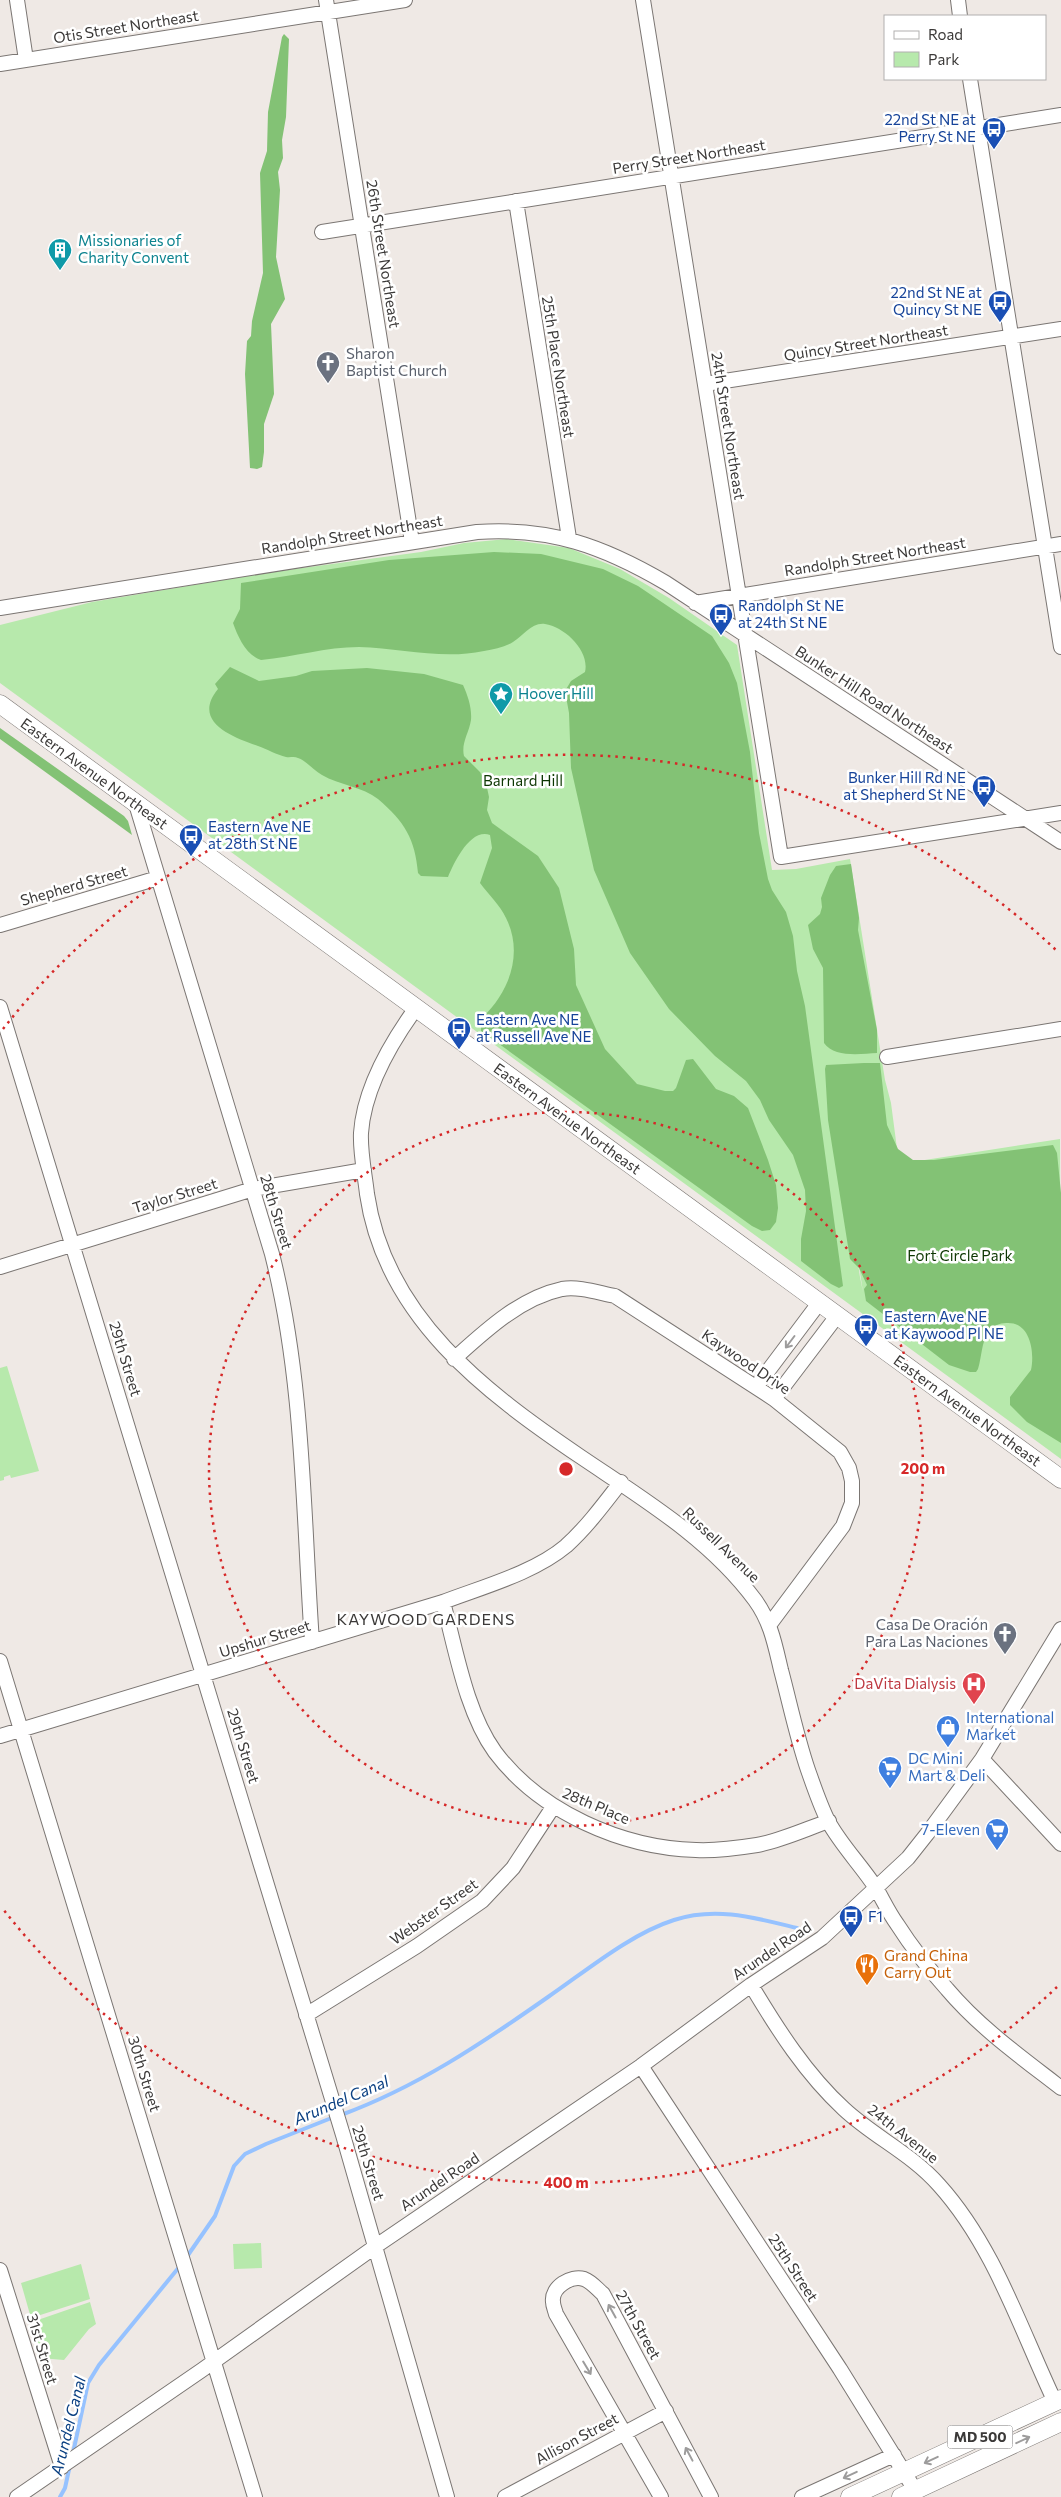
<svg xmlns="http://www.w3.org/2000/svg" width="1061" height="2497" viewBox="0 0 1061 2497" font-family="Commissioner,sans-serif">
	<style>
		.green { fill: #b7e9ac; fill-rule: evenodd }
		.forest { fill: #83c275 }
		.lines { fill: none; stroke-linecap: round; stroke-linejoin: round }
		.stream { stroke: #96c2ff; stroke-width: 4 }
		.minor-casing { stroke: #7b7673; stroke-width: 16 }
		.major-casing { stroke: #7b7673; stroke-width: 19 }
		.minor { stroke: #fff; stroke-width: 14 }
		.major { stroke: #fff; stroke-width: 18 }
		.oneway { stroke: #9d9c9c }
		.ring { fill: none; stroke: #d62828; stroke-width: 2.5; stroke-dasharray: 2.5 5 }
		.labels { text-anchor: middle; stroke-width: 5; stroke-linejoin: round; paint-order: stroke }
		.shield { fill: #fff; stroke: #767474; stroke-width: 1 }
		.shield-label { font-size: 14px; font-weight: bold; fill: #3b3938 }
		.street-label { font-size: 15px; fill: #3b3938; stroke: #fff }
		.transit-label { font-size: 15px; fill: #164399; stroke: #fff; text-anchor: start }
		.culture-label { font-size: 15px; fill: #0d838f; stroke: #fff; text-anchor: start }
		.worship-label { font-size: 15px; fill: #5b616d; stroke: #fff; text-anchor: start }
		.park-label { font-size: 15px; fill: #0d3702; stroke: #fff }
		.health-label { font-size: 15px; fill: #be3a42; stroke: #fff; text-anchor: end }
		.shop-label { font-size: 15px; fill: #366cbe; stroke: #fff; text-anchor: start }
		.food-label { font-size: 15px; fill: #c56008; stroke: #fff; text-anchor: start }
		.neighbourhood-label { font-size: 16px; letter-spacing: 1px; fill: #3b3938; stroke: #fff }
		.water-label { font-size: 16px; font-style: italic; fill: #0b4082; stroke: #fff }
		.centre { fill: #d62828; stroke: #fff; stroke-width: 2.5 }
		.ring-label { font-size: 15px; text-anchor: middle; font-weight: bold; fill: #d62828; stroke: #fff; stroke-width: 5; stroke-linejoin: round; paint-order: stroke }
	</style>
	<rect width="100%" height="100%" fill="#efe9e5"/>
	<path class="green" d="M507,539L569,548L620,569L669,598L737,645L772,870L796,869L850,859L885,1080L891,1103L899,1164L1060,1139L1061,1459L0,683V625L92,602L265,573L421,552L464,543ZM833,1106H834L863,1292L860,1277Z
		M7,1366L39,1471L11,1478L10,1475L4,1477V1480L0,1481V1368Z
		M261,2243L262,2268L234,2269L233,2244Z
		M81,2264L90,2299L31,2318L21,2283Z
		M90,2302L96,2324L89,2329L64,2360L40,2358L32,2322Z"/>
	<path class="forest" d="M284,34L289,39L286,117L282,140L283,158L278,172L280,190L276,257L285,299L271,324L274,394L264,424V452L262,467L257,469L250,468L245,374L247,341L251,336L252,321L263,273L260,173L267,151L268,112L282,37Z
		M494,552L541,554L603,569L638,586L712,636L729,663L737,683L750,752L759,833L768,879L772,890L786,912L793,936L797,971L805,1006L843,1286L839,1288L831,1284L801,1261V1239L806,1211L805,1190L793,1155L769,1120L760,1100L746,1081L715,1056L669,1009L630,953L594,870L571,768L569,713L565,691L571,681L585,672C590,651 565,627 545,624C532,622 523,636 513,642C505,647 494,649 484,651C442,660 401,648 359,647C326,647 294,657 261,660C246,655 238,637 233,623L240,609L241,583L389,560Z
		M230,667L259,681L296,676L312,671L367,668L424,674L463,685C468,696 472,708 471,720C469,733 461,743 464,756L480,772L486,783L489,797L487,810L492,823L538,856L559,888L574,949L576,985L605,1049L637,1084L665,1091H673L676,1088L686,1060L693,1059L716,1089L734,1096L748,1108L768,1160L776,1185L778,1208L776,1222L770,1230L762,1231L752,1226L481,1031V1019C509,993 524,954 506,918C500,905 489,895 480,883L492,848L490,835C470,828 454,863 448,877L421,876L418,873C415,839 405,822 378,799C363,787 339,785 322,775C314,771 307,761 298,758C294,756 290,758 286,757C277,755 267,749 258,746C233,737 191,722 218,689L215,684Z
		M0,728L124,816L128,821L132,835L0,739Z
		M851,864L859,918L858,930L877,1030V1053C861,1054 834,1058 824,1043L823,968L813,949L808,925L820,914L822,907L821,898L830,875L836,866Z
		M864,1063H880L887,1125L898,1149L913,1160H934L1053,1145L1057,1153L1061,1193V1443L1027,1422L1010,1405V1397L1031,1370C1035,1352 1030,1321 1006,1323C1000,1323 992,1326 989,1331C981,1343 982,1356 978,1369L976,1372H970L949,1365L866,1301L864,1289L867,1285L859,1268L850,1259L828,1120L825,1069L826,1065Z"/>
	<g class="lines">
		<path class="stream" d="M341,2115C417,2087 481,2044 548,1997C586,1971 630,1934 674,1920C716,1906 756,1918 797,1928
			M186,2258L215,2216L234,2166L245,2154L266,2144L334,2117
			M73,2453L88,2383L99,2365L180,2266
			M60,2497L65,2488L70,2465"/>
		<g class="minor-casing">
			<path id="minor" d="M17,0L26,60
				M326,0L412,542
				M643,0L781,857L1061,813
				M958,0L960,16
				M0,64L405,0
				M970,79L1061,647
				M516,201L569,538
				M322,232L1061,115
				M705,384L1061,329
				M695,603L1061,544
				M0,608L477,532C550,527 603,546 666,583L1061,842
				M136,804L272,1254C304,1380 303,1513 312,1642
				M0,925L158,878
				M0,1007L343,2135L447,2497
				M416,1008C390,1044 364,1088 361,1133C360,1153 365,1175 367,1194C385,1317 485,1392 581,1457C643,1499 710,1539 755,1600C771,1622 775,1645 781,1670C790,1704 797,1738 808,1770C814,1787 820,1805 828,1821C841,1845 861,1865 876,1888C883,1900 889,1913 897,1924C911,1946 929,1969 947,1989C980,2028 1021,2057 1061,2088
				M887,1057L1061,1029
				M0,1267L253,1189L364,1170
				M454,1359C485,1331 520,1298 562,1289C579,1286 599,1293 615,1296L774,1399L840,1452L849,1468L852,1481V1503L843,1526L770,1624
				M756,1387L819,1303
				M774,1399L837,1316
				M443,1602C456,1650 466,1712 495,1752C540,1812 622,1848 696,1850C716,1851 738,1848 757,1845C780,1841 806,1829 829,1821
				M0,1661L255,2497
				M0,1736L443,1602C482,1587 534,1573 566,1546C587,1527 604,1504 621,1482
				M982,1759L1061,1844
				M751,1985C778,2030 806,2074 844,2109C874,2137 912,2154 939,2185C994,2246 1020,2328 1055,2402
				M306,2015L417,1946L482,1901L513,1868L553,1807
				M641,2066L840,2369L915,2490
				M0,2270L62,2467
				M17,2497L202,2370L376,2246L641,2066L751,1985L822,1938L908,1858L927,1834L982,1759L1061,1629
				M505,2497L666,2411
				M661,2497L556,2314C555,2310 553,2306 553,2302C551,2287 571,2275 584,2279C592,2282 597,2289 603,2294L711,2497
				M802,2497L894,2455"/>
		</g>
		<g class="major-casing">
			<path id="major" d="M0,704L1061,1479
				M850,2497L1061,2399
				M901,2497L1061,2422"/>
		</g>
		<use href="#minor" class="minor"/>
		<use href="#major" class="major"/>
	</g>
	<defs><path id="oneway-shaft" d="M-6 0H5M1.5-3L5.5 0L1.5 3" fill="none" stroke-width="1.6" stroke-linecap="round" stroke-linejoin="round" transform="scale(1.25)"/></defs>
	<g class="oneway">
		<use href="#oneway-shaft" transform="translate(790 1342) rotate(127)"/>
		<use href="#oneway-shaft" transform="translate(612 2311) rotate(-119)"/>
		<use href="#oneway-shaft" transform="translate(587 2368) rotate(59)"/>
		<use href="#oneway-shaft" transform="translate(1023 2440) rotate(-25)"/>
		<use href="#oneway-shaft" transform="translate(689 2454) rotate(-118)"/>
		<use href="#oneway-shaft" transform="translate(931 2460) rotate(155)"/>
		<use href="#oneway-shaft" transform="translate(850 2475) rotate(155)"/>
	</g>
	<g class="ring">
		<circle cx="566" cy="1469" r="357"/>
		<path d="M1057 1987A714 714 0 0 1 3 1909M3 1029A714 714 0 0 1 1057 951"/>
	</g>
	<defs>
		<g id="bus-pin" transform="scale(1.25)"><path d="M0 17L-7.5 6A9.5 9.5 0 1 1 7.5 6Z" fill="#1a4fb4" stroke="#fff"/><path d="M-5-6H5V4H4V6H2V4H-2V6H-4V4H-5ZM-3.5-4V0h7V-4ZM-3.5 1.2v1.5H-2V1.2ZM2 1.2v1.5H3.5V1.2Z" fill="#fff"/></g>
		<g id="building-pin" transform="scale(1.25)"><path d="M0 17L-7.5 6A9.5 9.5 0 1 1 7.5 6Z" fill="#0f9aa8" stroke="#fff"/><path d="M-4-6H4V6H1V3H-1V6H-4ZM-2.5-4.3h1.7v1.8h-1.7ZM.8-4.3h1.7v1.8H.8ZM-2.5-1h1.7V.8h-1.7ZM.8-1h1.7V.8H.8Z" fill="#fff"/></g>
		<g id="church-pin" transform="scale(1.25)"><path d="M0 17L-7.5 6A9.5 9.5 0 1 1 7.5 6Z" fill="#6b7280" stroke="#fff"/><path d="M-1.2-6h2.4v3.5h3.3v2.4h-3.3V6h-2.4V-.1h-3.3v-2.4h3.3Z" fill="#fff"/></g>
		<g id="sight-pin" transform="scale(1.25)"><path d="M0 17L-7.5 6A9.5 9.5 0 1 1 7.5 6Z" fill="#0f9aa8" stroke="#fff"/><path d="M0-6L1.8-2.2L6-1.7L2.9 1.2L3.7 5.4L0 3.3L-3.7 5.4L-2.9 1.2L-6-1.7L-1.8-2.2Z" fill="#fff"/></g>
		<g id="hospital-pin" transform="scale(1.25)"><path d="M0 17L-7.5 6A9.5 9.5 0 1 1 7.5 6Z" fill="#e0444e" stroke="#fff"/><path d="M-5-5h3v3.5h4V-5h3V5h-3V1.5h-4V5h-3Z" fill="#fff"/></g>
		<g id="shop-pin" transform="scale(1.25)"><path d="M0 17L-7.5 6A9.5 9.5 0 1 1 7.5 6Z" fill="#3f7fe0" stroke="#fff"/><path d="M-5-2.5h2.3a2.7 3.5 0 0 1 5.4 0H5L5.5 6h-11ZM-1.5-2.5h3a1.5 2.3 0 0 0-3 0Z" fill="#fff"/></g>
		<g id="supermarket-pin" transform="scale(1.25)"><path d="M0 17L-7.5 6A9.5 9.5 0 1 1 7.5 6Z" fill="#3f7fe0" stroke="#fff"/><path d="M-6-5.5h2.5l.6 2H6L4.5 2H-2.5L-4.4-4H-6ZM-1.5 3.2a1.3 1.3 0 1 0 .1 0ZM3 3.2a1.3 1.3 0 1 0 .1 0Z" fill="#fff"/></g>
		<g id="restaurant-pin" transform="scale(1.25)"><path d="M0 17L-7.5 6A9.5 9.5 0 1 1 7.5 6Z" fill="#e8710a" stroke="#fff"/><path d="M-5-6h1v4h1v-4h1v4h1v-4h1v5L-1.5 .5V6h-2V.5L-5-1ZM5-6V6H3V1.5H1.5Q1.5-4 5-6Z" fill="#fff"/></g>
	</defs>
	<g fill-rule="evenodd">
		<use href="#bus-pin" x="994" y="129"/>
		<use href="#building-pin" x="60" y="250"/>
		<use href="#bus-pin" x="1000" y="302"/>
		<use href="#church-pin" x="328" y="363"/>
		<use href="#bus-pin" x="721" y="615"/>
		<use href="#sight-pin" x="501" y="694"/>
		<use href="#bus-pin" x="984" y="787"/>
		<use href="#bus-pin" x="191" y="836"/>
		<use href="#bus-pin" x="459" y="1029"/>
		<use href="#bus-pin" x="866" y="1326"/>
		<use href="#church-pin" x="1005" y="1634"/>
		<use href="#hospital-pin" x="974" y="1684"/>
		<use href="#shop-pin" x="948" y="1727"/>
		<use href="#supermarket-pin" x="890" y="1768"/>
		<use href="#supermarket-pin" x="997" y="1830"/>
		<use href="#bus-pin" x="851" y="1917"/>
		<use href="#restaurant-pin" x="867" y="1965"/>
	</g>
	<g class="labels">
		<rect class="shield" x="947.5" y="2425.5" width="65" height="23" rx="4"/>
		<g class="shield-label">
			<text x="980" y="2442">MD 500</text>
		</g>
		<g class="street-label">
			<text transform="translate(126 27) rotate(-9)" y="5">Otis Street Northeast</text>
			<text transform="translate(689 157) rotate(-9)" y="5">Perry Street Northeast</text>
			<text transform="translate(383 254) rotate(81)" y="5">26th Street Northeast</text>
			<text transform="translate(866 343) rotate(-9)" y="5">Quincy Street Northeast</text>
			<text transform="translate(558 367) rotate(81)" y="5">25th Place Northeast</text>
			<text transform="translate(728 426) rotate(81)" y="5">24th Street Northeast</text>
			<text transform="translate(352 535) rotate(-9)" y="5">Randolph Street Northeast</text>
			<text transform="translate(875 557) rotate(-9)" y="5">Randolph Street Northeast</text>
			<text transform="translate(874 700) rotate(33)" y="5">Bunker Hill Road Northeast</text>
			<text transform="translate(94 774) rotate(36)" y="5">Eastern Avenue Northeast</text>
			<text transform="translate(74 886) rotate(-16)" y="5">Shepherd Street</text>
			<text transform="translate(567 1119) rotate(36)" y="5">Eastern Avenue Northeast</text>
			<text transform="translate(175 1196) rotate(-17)" y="5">Taylor Street</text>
			<text transform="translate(276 1212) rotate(73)" y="5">28th Street</text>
			<text transform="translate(125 1359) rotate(73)" y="5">29th Street</text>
			<text transform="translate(746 1362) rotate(34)" y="5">Kaywood Drive</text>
			<text transform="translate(967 1411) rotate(36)" y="5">Eastern Avenue Northeast</text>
			<text transform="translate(721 1545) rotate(44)" y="5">Russell Avenue</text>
			<text transform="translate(265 1639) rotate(-17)" y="5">Upshur Street</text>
			<text transform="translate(243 1746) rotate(73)" y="5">29th Street</text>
			<text transform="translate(596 1806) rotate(23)" y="5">28th Place</text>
			<text transform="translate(434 1912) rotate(-35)" y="5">Webster Street</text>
			<text transform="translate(772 1951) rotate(-34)" y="5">Arundel Road</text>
			<text transform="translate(144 2074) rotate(73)" y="5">30th Street</text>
			<text transform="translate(903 2134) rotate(38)" y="5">24th Avenue</text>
			<text transform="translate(368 2163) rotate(73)" y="5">29th Street</text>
			<text transform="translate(440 2182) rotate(-34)" y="5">Arundel Road</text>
			<text transform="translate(793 2268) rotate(57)" y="5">25th Street</text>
			<text transform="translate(638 2325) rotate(61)" y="5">27th Street</text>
			<text transform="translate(42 2349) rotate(73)" y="5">31st Street</text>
			<text transform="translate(577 2439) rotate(-28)" y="5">Allison Street</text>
		</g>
		<g class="transit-label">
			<text x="976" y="125" text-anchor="end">22nd St NE at<tspan x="976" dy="17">Perry St NE</tspan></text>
			<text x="982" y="298" text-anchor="end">22nd St NE at<tspan x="982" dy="17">Quincy St NE</tspan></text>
			<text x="738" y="611">Randolph St NE<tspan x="738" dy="17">at 24th St NE</tspan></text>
			<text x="966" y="783" text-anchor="end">Bunker Hill Rd NE<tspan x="966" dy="17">at Shepherd St NE</tspan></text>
			<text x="208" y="832">Eastern Ave NE<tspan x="208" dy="17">at 28th St NE</tspan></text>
			<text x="476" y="1025">Eastern Ave NE<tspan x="476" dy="17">at Russell Ave NE</tspan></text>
			<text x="884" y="1322">Eastern Ave NE<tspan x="884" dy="17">at Kaywood Pl NE</tspan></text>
			<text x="868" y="1922">F1</text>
		</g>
		<g class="culture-label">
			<text x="78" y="246">Missionaries of<tspan x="78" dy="17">Charity Convent</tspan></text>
			<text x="518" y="699">Hoover Hill</text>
		</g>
		<g class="worship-label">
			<text x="346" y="359">Sharon<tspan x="346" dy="17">Baptist Church</tspan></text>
			<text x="988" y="1630" text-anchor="end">Casa De Oración<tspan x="988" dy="17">Para Las Naciones</tspan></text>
		</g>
		<g class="park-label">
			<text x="523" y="786">Barnard Hill</text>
			<text x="960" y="1261">Fort Circle Park</text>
		</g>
		<g class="health-label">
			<text x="956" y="1689">DaVita Dialysis</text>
		</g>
		<g class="shop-label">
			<text x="966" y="1723">International<tspan x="966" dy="17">Market</tspan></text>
			<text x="908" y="1764">DC Mini<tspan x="908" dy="17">Mart &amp; Deli</tspan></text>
			<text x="980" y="1835" text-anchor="end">7-Eleven</text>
		</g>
		<g class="food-label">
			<text x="884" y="1961">Grand China<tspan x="884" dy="17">Carry Out</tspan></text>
		</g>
		<g class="neighbourhood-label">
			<text x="426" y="1625">KAYWOOD GARDENS</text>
		</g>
		<g class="water-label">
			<text transform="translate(341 2100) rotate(-23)" y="6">Arundel Canal</text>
			<text transform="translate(68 2426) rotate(-76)" y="6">Arundel Canal</text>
		</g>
	</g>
	<circle cx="566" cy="1469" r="8" class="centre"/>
	<g class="ring-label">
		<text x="923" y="1474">200 m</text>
		<text x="566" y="2188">400 m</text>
	</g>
	<rect x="884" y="15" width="162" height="65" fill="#ffffff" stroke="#b1b0af"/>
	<rect x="894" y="31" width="25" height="8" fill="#ffffff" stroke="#b1b0af"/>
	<text x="928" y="40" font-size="15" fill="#3b3938">Road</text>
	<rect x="894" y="52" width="25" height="15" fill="#b7e9ac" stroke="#b1b0af"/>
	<text x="928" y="65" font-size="15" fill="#3b3938">Park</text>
</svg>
